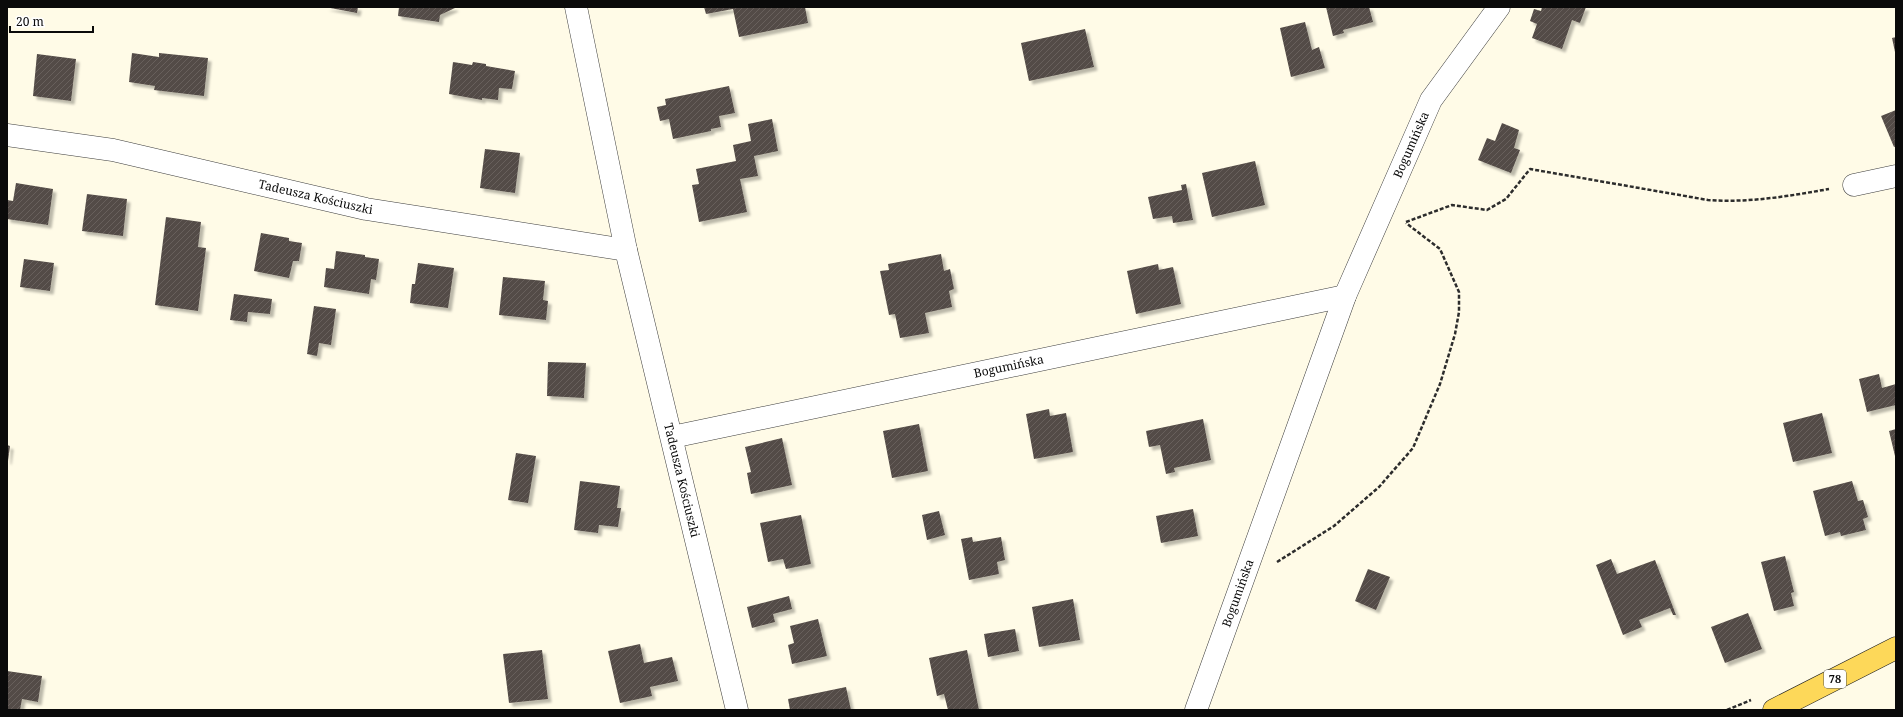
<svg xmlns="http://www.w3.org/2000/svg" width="1903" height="717" viewBox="0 0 1903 717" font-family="'Noto Serif',serif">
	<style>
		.building { fill: url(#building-hatch); filter: url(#shadow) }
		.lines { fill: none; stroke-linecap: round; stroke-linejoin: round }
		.minor-casing { stroke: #3d3d3d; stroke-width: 23 }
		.major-casing { stroke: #1b1b1b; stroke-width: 23 }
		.path { stroke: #2c2c2c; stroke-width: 2.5; stroke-dasharray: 4 2; stroke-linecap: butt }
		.minor { stroke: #fff; stroke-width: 22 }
		.major { stroke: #fdd859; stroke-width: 22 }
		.labels { text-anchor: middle; stroke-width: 4; stroke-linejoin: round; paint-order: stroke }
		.shield { fill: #fff; stroke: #545454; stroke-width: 1 }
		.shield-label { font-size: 11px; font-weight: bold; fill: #0a0a0a }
		.street-label { font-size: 12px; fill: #0a0a0a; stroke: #fff }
	</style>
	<defs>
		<pattern id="building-hatch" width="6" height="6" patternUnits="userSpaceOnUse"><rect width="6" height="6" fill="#534b46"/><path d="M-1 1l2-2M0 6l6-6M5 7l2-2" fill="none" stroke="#67605c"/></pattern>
		<filter id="shadow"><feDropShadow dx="3.5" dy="3.5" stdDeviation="1" flood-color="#0004"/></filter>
	</defs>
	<rect width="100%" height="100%" fill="#fffbe7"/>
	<path class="building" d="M325,7H358L357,13Z
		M399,7H454L455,8L440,15L439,22L398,16Z
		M704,7H805L808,23L739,37L733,9L706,14Z
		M1326,7H1369L1373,22L1343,30L1344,33L1333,36Z
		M1542,7H1586L1580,23L1572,20L1562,49L1532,38L1537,24L1530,21L1534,9L1541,11Z
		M1305,22L1312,50L1319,47L1325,68L1291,77L1280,28Z
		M1085,29L1094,67L1029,81L1021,43Z
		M1896,37V52H1895L1892,38Z
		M132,53L159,57V53L208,58L204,96L154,90L155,86L129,82Z
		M37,54L76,59L71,101L33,96Z
		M453,62L472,65L473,62L486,64V66L515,71L512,89L499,88L498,100L482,98V100L449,94Z
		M729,86L735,113L719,116L721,127L711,129V131L673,139L669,119L660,121L657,107L666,105L665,99Z
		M1896,110V146L1894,147L1881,116Z
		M772,119L778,151L754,156L758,176L740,179L747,212L699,222L692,185L699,184L696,169L736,161L733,145L751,141L748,124Z
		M1502,123L1519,130L1514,148L1520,150L1511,173L1478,160L1487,138L1495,141Z
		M485,149L520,153L515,193L480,188Z
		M1255,161L1265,205L1212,217L1202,173Z
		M16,183L53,189L48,225L7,219V200L13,201Z
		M1186,184L1193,220L1173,223L1172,216L1153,219L1148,197L1182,190L1181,185Z
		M87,194L127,199L123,236L82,231Z
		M166,217L201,222L198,247L206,248L198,311L155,305Z
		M261,233L289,238V241L302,243L299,261H293L289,278L254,271Z
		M336,251L365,255V257L379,259L376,280L371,279L369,294L324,287L326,268L334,269Z
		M941,254L944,271L950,269L954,289L949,291L952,307L925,313L929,333L900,338L895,314L889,315L880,271L889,270L888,264Z
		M24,259L54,263L50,291L20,287Z
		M418,263L454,268L448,308L410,303L412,284H415Z
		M1158,264L1159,270L1173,267L1181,304L1136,314L1127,271Z
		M503,277L545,281L543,300L548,301L546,320L499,315Z
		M234,294L272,299L270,314L248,312L247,322L230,320Z
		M314,306L336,309L331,345L319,343L317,356L307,354Z
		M548,362L586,363L584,398L547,396Z
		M1879,374L1882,388L1896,384V405L1867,412L1859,379Z
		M1049,409L1050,416L1066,413L1073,452L1034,459L1026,414Z
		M1822,413L1832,453L1793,462L1783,423Z
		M1203,419L1211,460L1174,468L1175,472L1166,474L1160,445L1149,447L1146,431Z
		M919,424L928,471L892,478L883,431Z
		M1896,429V456H1895L1889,431Z
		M782,438L792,485L751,494L747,473L751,472L745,447Z
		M7,445L10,446L8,461H7Z
		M516,453L536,456L528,503L508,500Z
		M580,481L620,486L617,508H621L618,527L599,525L598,533L574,530Z
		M1852,481L1858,501L1863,500L1868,517L1863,519L1866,530L1841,536L1840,532L1825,536L1813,491Z
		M1193,509L1198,536L1161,543L1156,516Z
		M939,511L945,535L927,540L922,515Z
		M801,515L811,564L786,569L783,559L768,562L760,523Z
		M972,537L973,542L1001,537L1005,560L997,562L999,574L969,580L961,539Z
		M1785,556L1794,592L1791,593L1794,606L1774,611L1761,562Z
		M1611,559L1617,574L1655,560L1676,615H1673L1670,608L1639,620L1642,627L1623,635L1596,565Z
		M1368,569L1390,577L1376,610L1355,601Z
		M789,596L792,609L773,614L775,622L752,628L747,607Z
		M1073,599L1080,640L1039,647L1032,607Z
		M1748,613L1762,649L1725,663L1711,627Z
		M818,619L827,656L792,664L788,645L794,643L790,626Z
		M1015,629L1019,651L988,657L984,634Z
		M640,644L644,663L672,657L678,681L650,687L652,696L620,703L608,651Z
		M542,650L548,699L509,703L503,654Z
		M967,650L979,710H948L944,694L937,696L929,658Z
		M7,671L42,676L38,702L22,699L20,710H7Z
		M846,687L851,710H790L788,699Z"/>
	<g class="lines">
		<g class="minor-casing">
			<g id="minor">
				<path id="s1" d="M576,7L626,250L737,710"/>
				<path id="s2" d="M7,135L113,150L366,209L626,250"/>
				<path d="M1854,185L1896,176"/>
				<path id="s3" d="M672,437L1345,296"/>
				<path id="s4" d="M1196,710L1345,296L1431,100L1499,7"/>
			</g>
		</g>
		<g class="major-casing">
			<path id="major" d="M1774,710L1896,648"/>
		</g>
		<path class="path" d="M1406,222L1452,205L1487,210L1506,199L1530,169L1708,200C1750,203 1789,196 1829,189
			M1277,562L1334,526L1379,487L1413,448L1440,384L1455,334L1459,312V292L1440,249L1406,223
			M1727,710L1751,700"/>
		<use href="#minor" class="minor"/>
		<use href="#major" class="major"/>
	</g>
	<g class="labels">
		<rect class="shield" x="1824" y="670" width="22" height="18" rx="3"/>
		<g class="shield-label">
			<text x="1835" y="683">78</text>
		</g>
		<g class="street-label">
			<text dy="4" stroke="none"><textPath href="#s4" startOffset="605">Bogumińska</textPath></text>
			<text dy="4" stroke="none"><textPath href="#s2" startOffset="315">Tadeusza Kościuszki</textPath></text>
			<text dy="4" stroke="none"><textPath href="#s3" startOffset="344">Bogumińska</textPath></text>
			<text dy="4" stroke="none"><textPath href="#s1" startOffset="485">Tadeusza Kościuszki</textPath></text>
			<text dy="4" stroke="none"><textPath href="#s4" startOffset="124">Bogumińska</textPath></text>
		</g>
	</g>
	<rect width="1903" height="717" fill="none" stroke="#0a0a0a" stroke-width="16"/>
	<path d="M10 26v6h83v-6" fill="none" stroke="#0a0a0a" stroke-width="2"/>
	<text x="16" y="26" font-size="12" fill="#0a0a0a" stroke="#ffffff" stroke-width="3" paint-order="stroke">20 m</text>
</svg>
